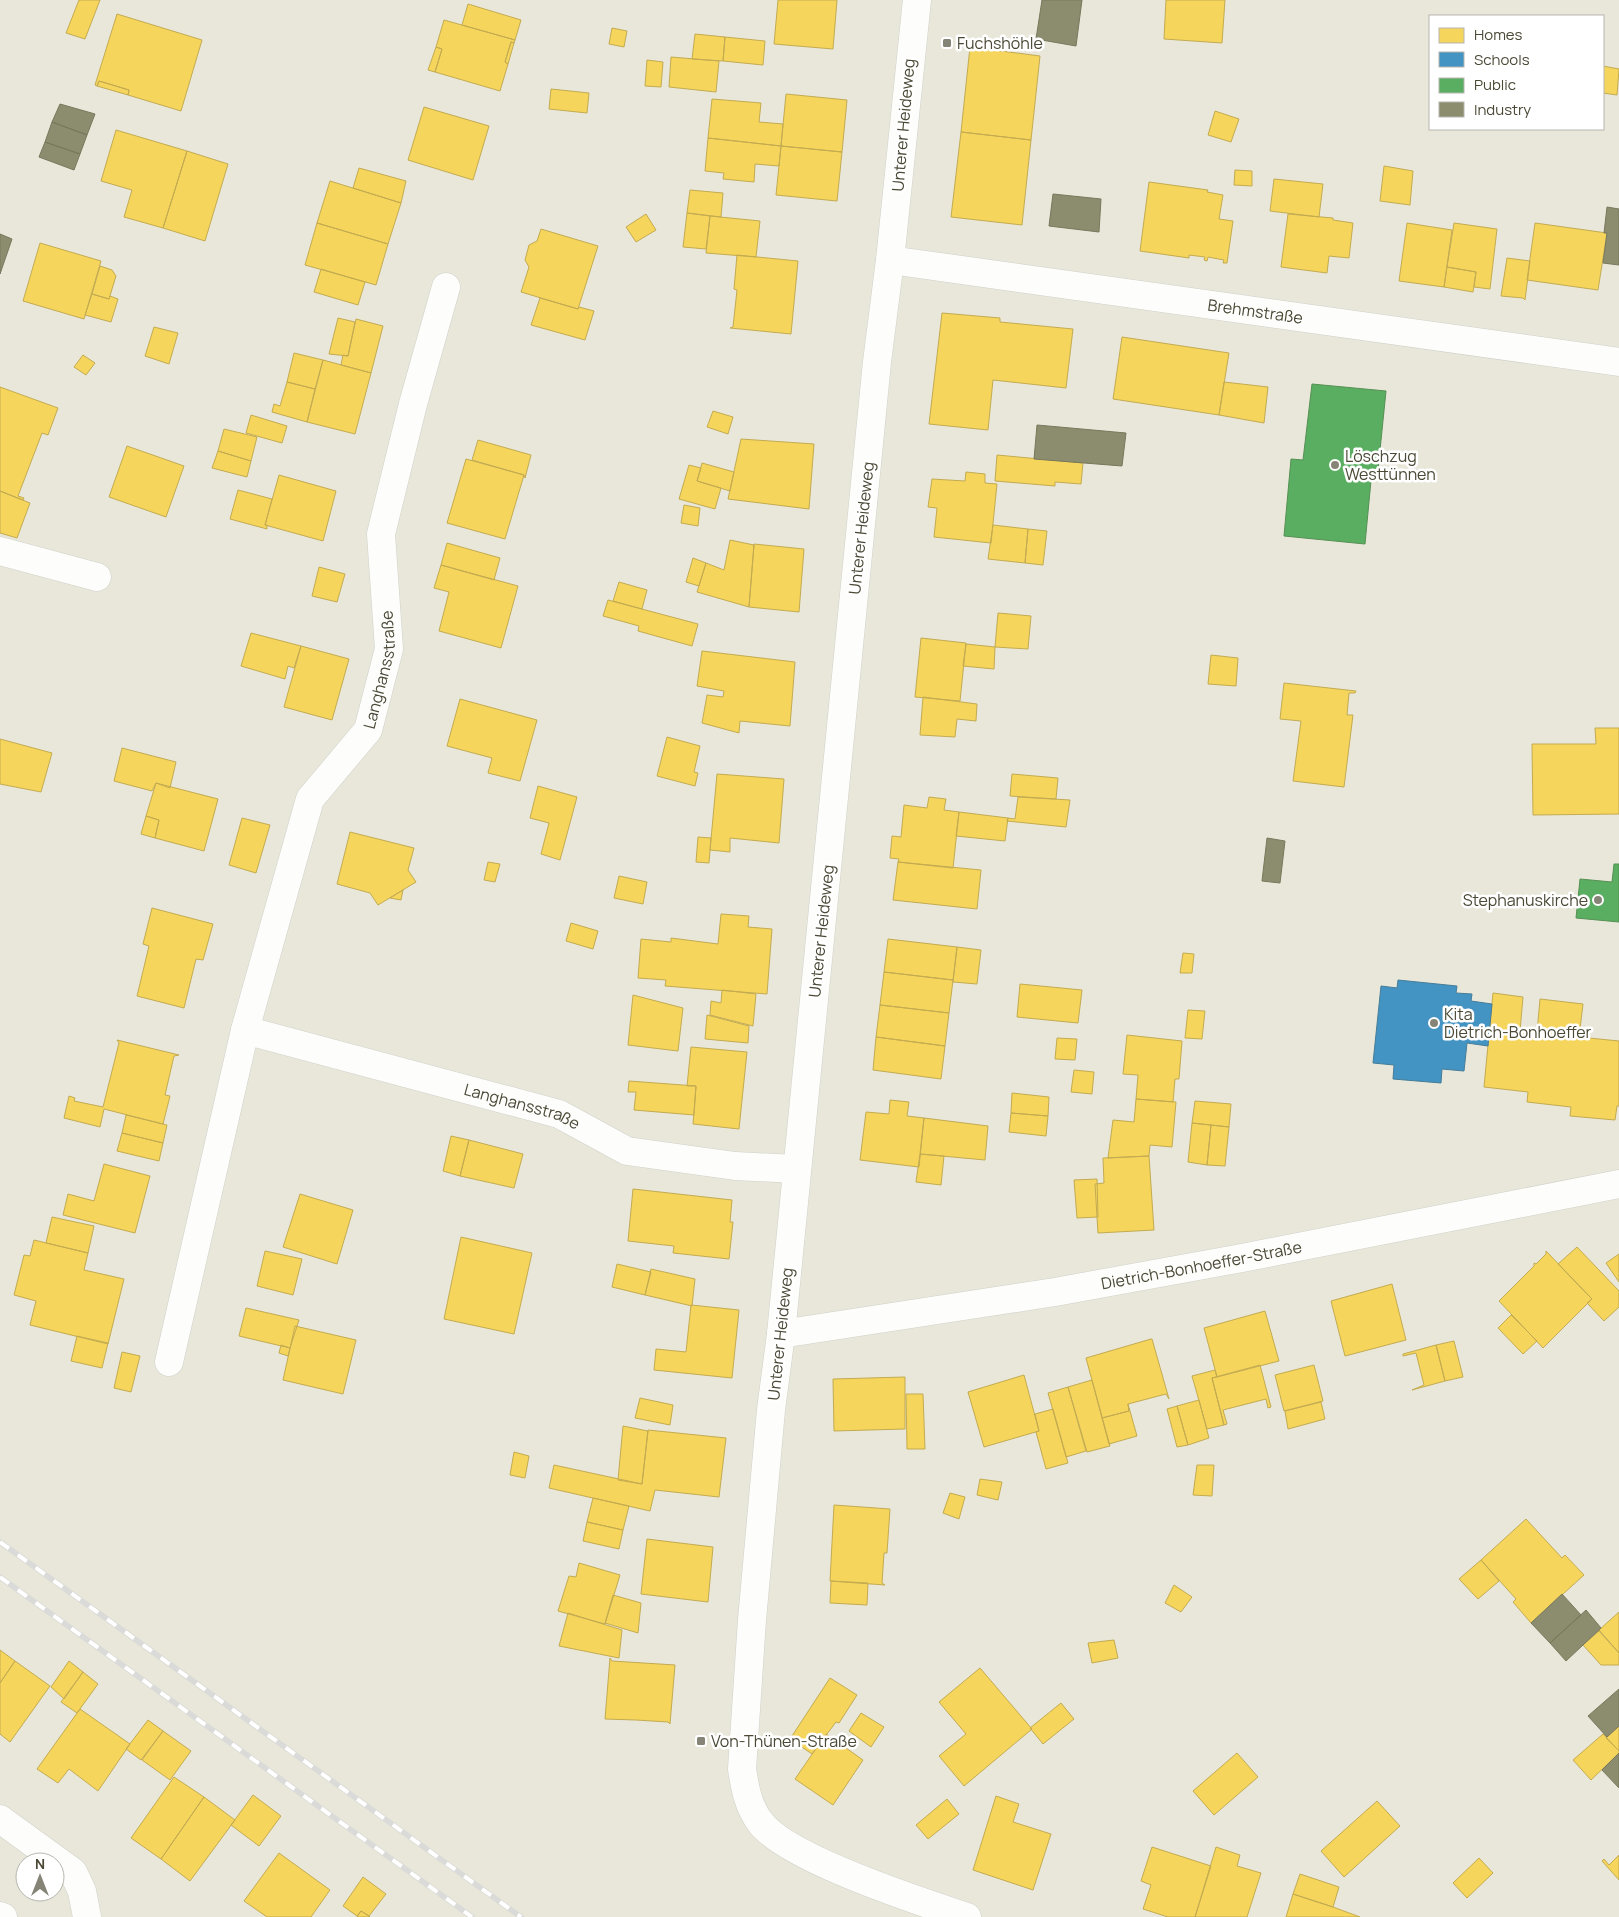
<svg xmlns="http://www.w3.org/2000/svg" width="1619" height="1917" viewBox="0 0 1619 1917" font-family="Manrope,sans-serif">
	<style>
		.residential { fill: #e8e7d9; fill-rule: evenodd }
		.homes { fill: #f6d55c; stroke: #c3ab51 }
		.schools { fill: #4393c3; stroke: #457d99 }
		.public { fill: #5aae61; stroke: #569054 }
		.industry { fill: #8c8c6e; stroke: #78785d }
		.lines { fill: none; stroke-linecap: round; stroke-linejoin: round }
		.minor-casing { stroke: #d1d1ca; stroke-width: 29 }
		.minor { stroke: #fdfdfc; stroke-width: 28 }
		.rail-casing { stroke: #dadad9; stroke-width: 5.5 }
		.rail { stroke: #fff; stroke-width: 4; stroke-dasharray: 11; stroke-linecap: butt }
		.poi-dot { fill: #868476; stroke: #fff; stroke-width: 2 }
		.labels { text-anchor: middle; stroke-width: 5; stroke-linejoin: round; paint-order: stroke }
		.poi-label { font-size: 16px; fill: #4b4936; stroke: #fff; text-anchor: start }
		.street-label { font-size: 16px; fill: #4b4936; stroke: #fff }
	</style>
	<rect width="100%" height="100%" fill="#f3f3ec"/>
	<path class="residential" d="M0,0H1619V1917H0ZM1430,16H1603V129H1430ZM25,1862H55V1892H25Z"/>
	<path class="homes" d="M79,0H100L85,39L66,33Z
		M778,0H837L833,49L774,44Z
		M1166,0H1225L1222,43L1164,39Z
		M468,4L521,20L515,40L462,25Z
		M117,14L202,40L181,111L128,95L129,90L99,81L97,86L95,85Z
		M444,20L515,40L514,43L511,42L505,62L508,64L500,91L435,72L442,49L436,47Z
		M612,28L627,31L624,47L609,44Z
		M695,34L725,37L723,61L692,59Z
		M725,37L765,41L763,65L723,61Z
		M511,42L514,43L508,64L505,62Z
		M436,47L442,49L435,72L428,70Z
		M970,47L1040,56L1031,140L961,132Z
		M671,57L719,61L716,92L669,87Z
		M647,60L663,62L661,87L645,86Z
		M1603,66L1619,69L1617,95L1603,93Z
		M99,81L129,90L128,95L97,86Z
		M551,89L589,93L587,113L549,109Z
		M786,94L847,100L842,152L781,146Z
		M712,99L761,103L759,122L783,124L781,146L708,138Z
		M424,107L489,126L473,180L408,160Z
		M1215,111L1239,119L1231,142L1208,135Z
		M116,130L187,151L163,228L124,217L132,190L101,181Z
		M961,132L1031,140L1022,225L951,217Z
		M708,138L781,146L779,166L755,164L754,182L723,179L724,173L705,171Z
		M781,146L842,152L837,201L776,195Z
		M187,151L228,164L205,241L163,228Z
		M1384,166L1413,171L1410,205L1380,201Z
		M359,168L406,181L401,203L353,188Z
		M1235,170L1252,171V186L1234,185Z
		M1274,179L1323,184L1319,217L1270,211Z
		M330,181L401,203L388,244L317,223Z
		M1149,182L1208,190L1207,192L1223,195L1219,219L1233,221L1227,263H1223L1224,260L1208,257L1207,261L1204,260L1205,257L1189,255V258L1140,251Z
		M690,190L723,193L721,217L687,213Z
		M687,213L710,216L706,249L683,247Z
		M646,214L656,230L636,242L626,227Z
		M1288,214L1333,218V220L1353,223L1349,258L1329,256L1327,273L1281,267Z
		M710,216L760,221L756,257L706,253Z
		M317,223L388,244L376,285L305,265Z
		M1407,223L1452,230L1444,287L1399,281Z
		M1454,223L1497,229L1490,289L1474,287L1476,272L1447,267Z
		M1535,223L1607,233L1598,290L1527,280Z
		M541,229L598,246L578,309L521,292L529,267L525,260L529,245L537,241Z
		M40,243L101,261L84,319L23,301Z
		M737,255L798,261L791,334L730,328L733,327L737,290L734,289Z
		M1507,258L1530,261L1525,300L1523,298L1501,296Z
		M100,266L112,270L116,276L109,299L92,294Z
		M1447,267L1476,272L1473,292L1444,287Z
		M321,269L365,282L358,305L314,292Z
		M92,294L109,299L110,296L118,299L111,322L85,315Z
		M540,298L578,309L579,307L594,311L585,340L531,325Z
		M942,313L1000,318V322L1073,329L1066,388L993,380L988,430L929,424Z
		M338,318L355,322L348,356L329,354Z
		M356,319L383,326L371,373L341,365L343,355L348,356Z
		M154,327L178,333L169,364L145,356Z
		M1122,337L1229,353L1219,415L1113,399Z
		M294,353L323,360L315,389L287,382Z
		M83,355L95,363L86,375L74,367Z
		M323,360L371,373L355,434L307,422Z
		M287,382L315,389L307,422L272,412L274,404L280,406Z
		M1224,382L1268,387L1264,423L1219,415Z
		M0,387L58,408L48,435L42,433L18,496L24,498L23,500L0,491Z
		M713,411L733,417L728,434L707,427Z
		M251,415L287,426L282,443L246,433Z
		M224,429L257,437L251,461L218,451Z
		M741,439L814,444L809,509L728,499Z
		M478,440L531,455L525,478L524,475L472,460Z
		M127,446L184,466L166,517L109,497Z
		M218,451L251,461L247,477L212,468Z
		M997,455L1083,463L1081,484L1055,482V486L995,481Z
		M466,459L524,475L505,539L447,523Z
		M702,463L734,472L730,491L697,481Z
		M689,465L701,468L697,481L721,488L715,509L679,499Z
		M966,472L985,474V483L997,484L991,543L934,537L937,508L928,507L932,479L965,481Z
		M279,475L336,491L323,541L265,525Z
		M238,490L272,499L265,525H267V529L230,519Z
		M0,491L30,503L17,538L0,533Z
		M684,505L700,508L698,526L681,523Z
		M993,525L1028,529L1025,563L988,559Z
		M1028,529L1047,531L1043,565L1025,563Z
		M730,540L754,545L749,607L697,592L706,563L724,570Z
		M447,543L500,558L494,580L441,565Z
		M754,544L804,549L799,612L749,607Z
		M693,558L706,563L699,586L686,582Z
		M441,565L518,586L501,648L439,631L449,592L434,588Z
		M319,567L345,574L337,602L312,596Z
		M619,582L647,590L642,609L613,601Z
		M608,600L698,624L692,646L638,631L639,626L603,616Z
		M998,613L1031,616L1028,649L995,647Z
		M251,633L301,646L294,668L288,666L285,679L241,666Z
		M921,638L966,643L960,701L915,697Z
		M966,644L995,647L994,669L963,666Z
		M301,646L349,659L332,720L284,707Z
		M702,651L795,662L790,726L740,721L739,733L702,723L707,695L723,697L724,691L697,686Z
		M1211,655L1238,658L1236,686L1208,684Z
		M1284,683L1356,691L1355,693H1349L1347,715H1353L1344,787L1293,781L1301,721L1280,719Z
		M923,697L977,704L976,721L957,719L955,737L920,735Z
		M460,699L537,720L520,781L488,773L492,758L447,746Z
		M1595,728H1619V814L1533,815L1532,744H1596Z
		M667,737L700,746L694,772L698,773L695,786L657,776Z
		M0,739L52,753L41,792L0,784Z
		M122,748L176,762L170,788L156,783L152,791L114,781Z
		M717,774L784,779L779,843L730,838V852L710,850Z
		M1012,774L1058,778L1056,799L1010,796Z
		M156,783L218,799L204,851L155,838L159,820L146,816Z
		M538,786L577,797L560,860L541,854L549,823L530,818Z
		M929,797L946,799L944,810L959,812L953,868L898,862L899,859L890,858L892,836L901,837L904,805L927,808Z
		M1018,797L1070,800L1066,827L1007,821L1008,818L1015,819Z
		M959,812L1008,818L1005,841L956,836Z
		M146,816L159,820L155,838L141,834Z
		M242,818L270,825L256,873L229,865Z
		M350,832L414,848L408,870L416,882L378,905L370,893L337,884Z
		M698,837L711,838L709,863L696,862Z
		M488,862L500,864L495,882L484,880Z
		M898,862L981,870L977,909L893,900Z
		M619,876L647,882L643,904L614,898Z
		M403,890L401,900L390,898Z
		M152,908L213,924L203,960L196,959L184,1008L137,996L149,946L143,944Z
		M721,914L749,916L748,927L772,929L767,994L665,986L666,980L638,978L641,939L671,942V938L718,944Z
		M571,923L598,931L593,949L566,941Z
		M888,939L957,947L953,980L884,972Z
		M957,947L981,950L977,984L953,982Z
		M1183,953L1194,954L1192,973H1180Z
		M884,972L953,980L949,1013L880,1005Z
		M1020,984L1082,990L1078,1023L1017,1017Z
		M722,990L756,994L753,1026L710,1015L711,1001L721,1003Z
		M1493,993L1523,997L1520,1031L1537,1033L1540,999L1583,1004L1579,1037L1619,1041V1106H1617L1615,1120L1570,1116L1571,1107L1527,1102L1528,1092L1484,1087Z
		M633,995L683,1008L678,1051L628,1045Z
		M880,1005L949,1013L945,1046L876,1037Z
		M1188,1010L1205,1011L1202,1039L1185,1038Z
		M707,1015L749,1026L748,1043L705,1039Z
		M1127,1035L1182,1041L1179,1079H1175L1173,1102L1136,1099L1138,1075L1123,1074Z
		M876,1037L945,1046L941,1079L873,1070Z
		M1057,1038L1077,1039L1075,1060L1055,1059Z
		M117,1040L179,1055L174,1056L165,1095L170,1096L163,1124L104,1109L100,1127L64,1118L69,1096L75,1098L74,1101L103,1107L119,1043Z
		M691,1047L747,1052L739,1129L693,1124L696,1086H687Z
		M1074,1070L1094,1072L1092,1094L1071,1092Z
		M629,1081L696,1086L694,1115L634,1110L636,1092H628Z
		M1012,1093L1049,1097L1048,1116L1011,1113Z
		M1136,1099L1176,1102L1172,1147L1150,1145L1149,1156L1108,1158L1113,1120L1134,1122Z
		M890,1100L909,1102L907,1116L924,1118L919,1167L860,1160L866,1112L889,1114Z
		M1195,1101L1231,1104L1229,1127L1192,1123Z
		M1011,1113L1048,1116L1046,1136L1009,1132Z
		M126,1115L167,1125L163,1143L122,1133Z
		M924,1118L988,1126L985,1160L920,1154Z
		M1192,1123L1211,1125L1207,1165L1188,1162Z
		M1211,1125L1229,1127L1225,1166L1207,1165Z
		M122,1133L163,1143L159,1161L117,1151Z
		M451,1136L469,1140L460,1176L443,1171Z
		M469,1140L523,1154L514,1188L460,1176Z
		M920,1154L944,1156L941,1185L916,1182Z
		M1149,1156L1154,1230L1098,1233L1095,1184L1104,1183L1103,1158Z
		M104,1164L150,1176L135,1233L63,1215L68,1194L94,1201Z
		M1097,1179L1098,1217L1077,1218L1074,1180Z
		M633,1189L732,1200L730,1222H733L729,1259L673,1253L674,1246L628,1241Z
		M300,1194L353,1210L337,1264L283,1247Z
		M52,1217L94,1226L88,1253L46,1243Z
		M461,1237L532,1253L514,1334L444,1319Z
		M34,1240L88,1253L84,1270L124,1279L108,1344L30,1325L36,1301L14,1295L24,1255L30,1256Z
		M1577,1247L1619,1291V1307L1604,1321L1587,1303L1592,1299L1558,1264Z
		M265,1251L302,1259L293,1295L257,1286Z
		M1546,1251L1592,1299L1543,1348L1499,1301L1534,1266V1263L1536,1264L1546,1254Z
		M1619,1254V1282L1606,1263Z
		M617,1264L651,1272L645,1295L612,1287Z
		M651,1269L695,1279L692,1306L645,1295Z
		M1392,1284L1406,1340L1345,1356L1331,1301Z
		M691,1305L739,1310L732,1378L654,1370L656,1349L686,1352Z
		M246,1308L299,1320L290,1348L239,1336Z
		M1265,1311L1279,1361L1217,1377L1204,1328Z
		M1511,1315L1537,1341L1523,1354L1498,1328Z
		M295,1326L356,1340L343,1394L283,1380Z
		M77,1336L108,1343L102,1368L71,1361Z
		M1151,1339H1152L1169,1399L1166,1394L1128,1404L1129,1411L1102,1418L1086,1358Z
		M1454,1341L1463,1377L1445,1381L1436,1345Z
		M281,1345L290,1348L288,1356L279,1353Z
		M1436,1345L1445,1381L1412,1390L1424,1385L1416,1353L1403,1356V1354Z
		M122,1352L140,1356L131,1392L114,1388Z
		M1260,1365L1271,1407L1268,1408L1266,1399L1223,1410L1227,1424L1224,1425L1212,1378Z
		M1314,1365L1323,1401L1284,1411L1275,1375Z
		M1215,1370L1217,1377L1212,1378L1224,1425L1207,1429L1192,1376Z
		M1024,1375L1039,1431L984,1447L968,1392Z
		M905,1377V1429L834,1431L833,1379Z
		M1092,1380L1110,1446L1087,1452L1068,1387Z
		M1068,1387L1086,1451L1066,1457L1048,1393Z
		M906,1394H923L925,1449H907Z
		M640,1398L673,1405L670,1425L635,1418Z
		M1199,1400L1209,1438L1188,1445L1177,1406Z
		M1321,1402L1325,1419L1288,1429L1285,1411Z
		M1128,1404L1137,1436L1109,1444L1102,1418L1129,1411Z
		M1177,1406L1188,1445L1177,1447L1167,1409Z
		M1053,1409L1068,1463L1046,1469L1036,1432L1039,1431L1035,1414Z
		M623,1426L648,1431L642,1484L618,1480Z
		M648,1430L726,1438L719,1497L655,1490L650,1511L549,1488L554,1465L642,1484Z
		M514,1452L529,1456L525,1478L510,1475Z
		M1197,1465H1214L1212,1496L1193,1495Z
		M980,1479L1002,1482L998,1500L977,1495Z
		M950,1493L965,1497L959,1519L943,1513Z
		M593,1498L629,1506L623,1530L587,1522Z
		M834,1505L890,1509L887,1553H884L882,1583L885,1585L830,1581Z
		M1526,1519L1562,1558L1565,1555L1584,1575L1531,1623L1513,1602L1516,1599L1481,1560Z
		M587,1522L623,1530L619,1549L583,1541Z
		M647,1539L713,1547L708,1602L641,1594Z
		M1481,1560L1499,1581L1478,1599L1459,1579Z
		M579,1563L620,1575L605,1624L558,1611L569,1576L576,1577Z
		M831,1581L868,1583L867,1605L830,1603Z
		M1174,1585L1192,1597L1181,1612L1165,1603Z
		M613,1595L641,1603L638,1633L605,1623Z
		M1619,1612V1653L1599,1630Z
		M568,1613L622,1630L619,1658L559,1646Z
		M1599,1631L1619,1653V1665H1601L1583,1645Z
		M1114,1640L1118,1658L1092,1663L1088,1643Z
		M0,1650L15,1661L0,1683Z
		M610,1658L612,1661L675,1665L670,1724L668,1722L636,1720L605,1719Z
		M15,1661L50,1686L10,1742L0,1734V1683Z
		M69,1661L83,1672L64,1699L51,1687Z
		M980,1668L1032,1729L964,1786L939,1756L966,1734L939,1702Z
		M83,1672L98,1684L77,1713L61,1702Z
		M830,1678L857,1695L839,1723L836,1722L812,1754L790,1739Z
		M1061,1703L1074,1719L1043,1744L1030,1728Z
		M80,1709L130,1744L98,1791L69,1769L58,1783L37,1769Z
		M861,1713L884,1727L871,1747L849,1731Z
		M148,1720L163,1731L141,1760L126,1749Z
		M1619,1726V1751L1606,1738Z
		M163,1731L191,1751L170,1780L142,1760Z
		M826,1734L863,1760L833,1805L795,1779Z
		M1603,1734L1619,1751V1753L1591,1780L1573,1760Z
		M1237,1753L1258,1777L1214,1815L1193,1791Z
		M174,1777L204,1797L161,1859L131,1838Z
		M253,1795L281,1816L259,1846L231,1825Z
		M996,1796L1019,1804L1013,1822L1051,1834L1033,1890L973,1870Z
		M204,1797L235,1820L190,1881L161,1859Z
		M947,1799L959,1814L928,1839L916,1825Z
		M1377,1801L1400,1826L1344,1877L1321,1851Z
		M1152,1847L1211,1866L1195,1917H1168L1143,1909L1151,1885L1141,1881Z
		M1216,1847L1240,1855L1237,1866L1261,1873L1247,1917H1195Z
		M279,1853L330,1890L311,1917H267L244,1901Z
		M1619,1855V1880L1602,1861L1604,1859L1609,1865Z
		M1479,1858L1493,1873L1467,1898L1453,1883Z
		M1300,1874L1339,1887L1333,1907L1293,1894Z
		M363,1877L386,1894L369,1916L361,1911L357,1916L343,1906Z
		M1293,1894L1333,1907L1360,1917H1286Z
		M361,1911L369,1916L370,1917H357Z"/>
	<path class="schools" d="M1398,980L1457,986L1456,993L1472,994L1471,1001L1492,1004L1488,1046L1467,1043L1464,1071L1442,1069L1441,1083L1393,1079L1394,1065L1373,1063L1381,986L1397,988Z"/>
	<path class="public" d="M1312,384L1386,391L1378,470H1372L1365,544L1284,536L1291,459L1303,460Z
		M1614,864H1619V922L1576,918L1580,879L1612,882Z"/>
	<path class="industry" d="M1042,0H1082L1076,46L1036,39Z
		M60,104L95,114L87,135L52,122Z
		M52,122L87,135L80,154L45,142Z
		M45,142L80,154L74,170L39,157Z
		M1053,194L1101,199L1099,232L1049,226Z
		M1607,207L1619,209V265L1603,263L1607,233H1604Z
		M0,234L12,239L0,274Z
		M1037,425L1126,433L1122,466L1034,459Z
		M1267,838L1285,841L1280,883L1262,881Z
		M1562,1594L1581,1615L1550,1643L1531,1623Z
		M1586,1610L1601,1628L1566,1661L1550,1643Z
		M1619,1689V1726L1607,1737L1588,1716Z
		M1619,1753V1788L1602,1770Z"/>
	<g class="lines">
		<g class="minor-casing">
			<g id="minor">
				<path d="M917,0L890,260L877,362L781,1334L771,1410L752,1620L742,1769C745,1788 748,1806 760,1822C786,1858 921,1902 967,1917"/>
				<path id="s1" d="M890,260L1619,362"/>
				<path d="M0,551L97,577"/>
				<path id="s2" d="M245,1030L310,799L368,730L389,649L381,534L413,404L446,287"/>
				<path id="s3" d="M781,1334L1055,1292L1242,1258L1619,1184"/>
				<path id="s4" d="M169,1362L245,1030L559,1114L627,1151L735,1166L797,1169"/>
				<path d="M0,1819L73,1872L82,1891L87,1917"/>
				<path d="M0,1916L3,1917"/>
			</g>
		</g>
		<use href="#minor" class="minor"/>
		<g class="rail-casing">
			<path id="rail" d="M0,1542L521,1917
				M0,1577L472,1917"/>
		</g>
		<use href="#rail" class="rail"/>
	</g>
	<g class="poi-dot">
		<rect x="942" y="38" width="10" height="10" rx="2.5"/>
		<circle cx="1335" cy="465" r="5"/>
		<circle cx="1598" cy="900" r="5"/>
		<circle cx="1434" cy="1023" r="5"/>
		<rect x="696" y="1736" width="10" height="10" rx="2.5"/>
	</g>
	<g class="labels">
		<g class="poi-label">
			<text x="957" y="49">Fuchshöhle</text>
			<text x="1345" y="462">Löschzug<tspan x="1345" dy="18">Westtünnen</tspan></text>
			<text x="1588" y="906" text-anchor="end">Stephanuskirche</text>
			<text x="1444" y="1020">Kita<tspan x="1444" dy="18">Dietrich-Bonhoeffer</tspan></text>
			<text x="711" y="1747">Von-Thünen-Straße</text>
		</g>
		<g class="street-label">
			<text transform="translate(903 125) rotate(-85)" y="6">Unterer Heideweg</text>
			<text dy="6" stroke="none"><textPath href="#s1" startOffset="369">Brehmstraße</textPath></text>
			<text transform="translate(861 528) rotate(-84)" y="6">Unterer Heideweg</text>
			<text dy="6" stroke="none"><textPath href="#s2" startOffset="392">Langhansstraße</textPath></text>
			<text transform="translate(821 931) rotate(-84)" y="6">Unterer Heideweg</text>
			<text dy="6" stroke="none"><textPath href="#s4" startOffset="628">Langhansstraße</textPath></text>
			<text dy="6" stroke="none"><textPath href="#s3" startOffset="426">Dietrich-Bonhoeffer-Straße</textPath></text>
			<text transform="translate(780 1334) rotate(-84)" y="6">Unterer Heideweg</text>
		</g>
	</g>
	<rect x="1429" y="15" width="175" height="115" fill="#ffffff" stroke="#b7b6af"/>
	<rect x="1439" y="28" width="25" height="15" fill="#f6d55c" stroke="#b7b6af"/>
	<text x="1474" y="40" font-size="15" fill="#4b4936">Homes</text>
	<rect x="1439" y="52" width="25" height="15" fill="#4393c3" stroke="#b7b6af"/>
	<text x="1474" y="65" font-size="15" fill="#4b4936">Schools</text>
	<rect x="1439" y="78" width="25" height="15" fill="#5aae61" stroke="#b7b6af"/>
	<text x="1474" y="90" font-size="15" fill="#4b4936">Public</text>
	<rect x="1439" y="102" width="25" height="15" fill="#8c8c6e" stroke="#b7b6af"/>
	<text x="1474" y="115" font-size="15" fill="#4b4936">Industry</text>
	<g transform="translate(40 1877)"><circle r="24" fill="#ffffff" stroke="#b7b6af"/>
	<path d="M0-4L9 19L0 12L-9 19Z" fill="#868476"/>
	<text y="-8" font-size="14" font-weight="bold" text-anchor="middle" fill="#4b4936">N</text>
	</g>
</svg>
